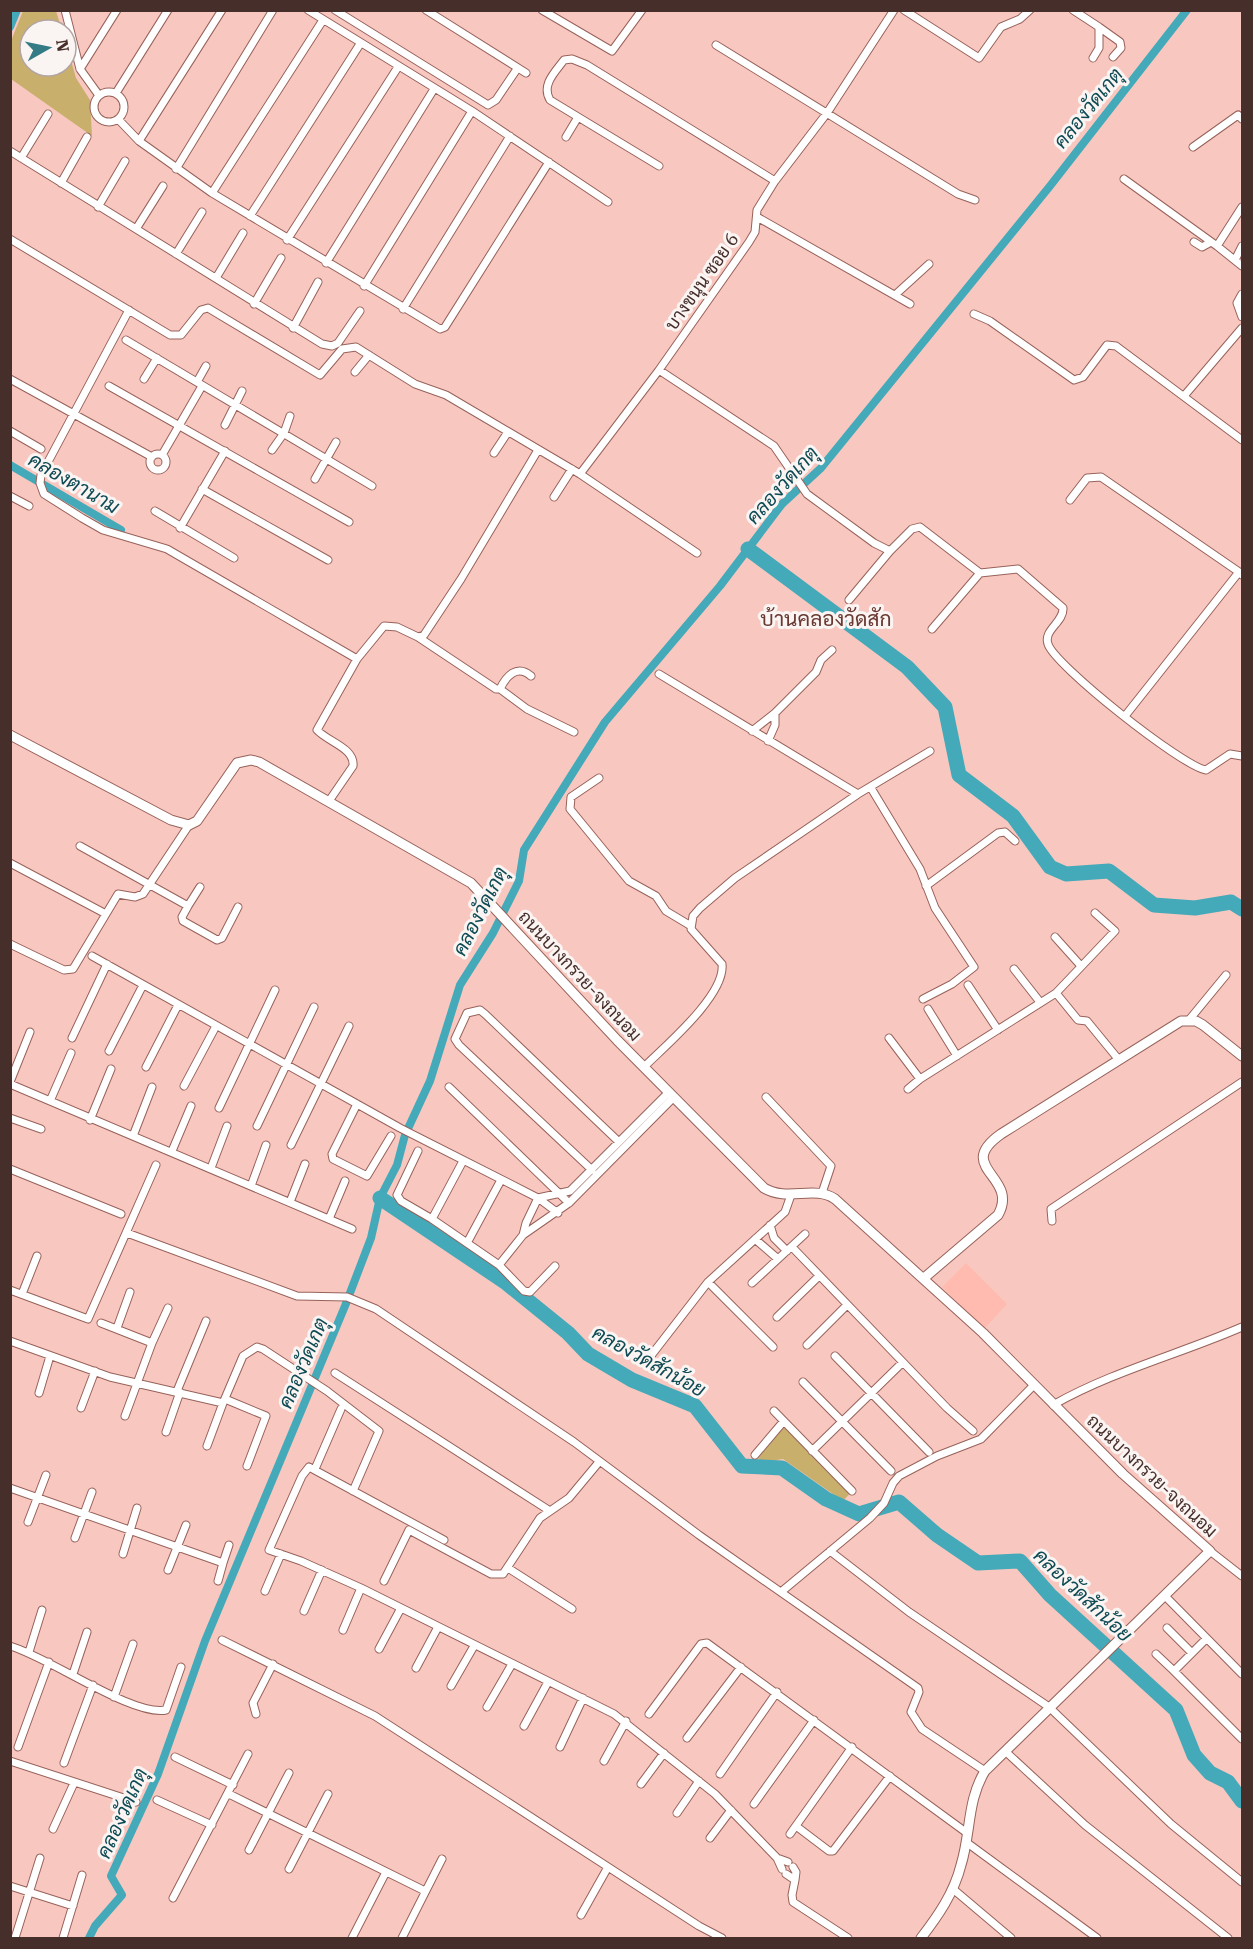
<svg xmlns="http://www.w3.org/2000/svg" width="1253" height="1949" viewBox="0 0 1253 1949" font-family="'Roboto Serif',Sarabun,serif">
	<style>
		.built { fill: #ffbbb0 }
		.green { fill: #c9af6c }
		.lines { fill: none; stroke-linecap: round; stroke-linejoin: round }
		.canal { stroke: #44a9b8; stroke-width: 8 }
		.river { stroke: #44a9b8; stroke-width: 15 }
		.street-casing { stroke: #97625a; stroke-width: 9 }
		.secondary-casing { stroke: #97625a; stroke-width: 11 }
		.street { stroke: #fff; stroke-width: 7 }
		.secondary { stroke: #fff; stroke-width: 9 }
		.labels { text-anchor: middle; stroke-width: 6; stroke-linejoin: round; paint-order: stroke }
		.street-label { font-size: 18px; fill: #462f2b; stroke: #faf4f3 }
		.water-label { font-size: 20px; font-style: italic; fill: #0e4a53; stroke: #faf4f3 }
		.quarter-label { font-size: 21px; fill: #693932; stroke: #faf4f3 }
	</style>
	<rect width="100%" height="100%" fill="#f8c8c0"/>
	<path class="built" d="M966,1263L1007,1304L984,1329L942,1287Z"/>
	<path class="green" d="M23,11H56L62,30H30V66H66V43L76,78L90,100L92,136L11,79V41Z
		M786,1419L852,1491L843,1501L783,1459L764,1462L758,1459Z"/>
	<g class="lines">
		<path class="canal" d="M10,27L17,10
			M10,465L121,530
			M89,1938L95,1926L122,1895L111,1876L158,1774L205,1641L345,1306L371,1238L380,1198L397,1165L405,1135L430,1081L460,985L493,933L519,881L524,850L605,722L720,586L782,504L821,468L1050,186L1187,10"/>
		<path class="river" d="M748,549L907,667L945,707L959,775L1013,816L1050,867L1066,874L1109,871L1154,905L1195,908L1231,902L1242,909
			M380,1198L505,1282L568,1333L588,1354L632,1380L695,1406L742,1466L782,1468L826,1499L859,1514L899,1502L937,1535L978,1563L1020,1561L1050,1595L1176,1710L1194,1755L1210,1773L1228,1782L1242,1801"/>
		<g class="street-casing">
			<path id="street" d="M65,10L80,69L98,94
				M308,10L472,111L608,202
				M335,10L488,105L496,100L517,69
				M426,10L526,73
				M542,10L612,51L642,10
				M904,10L979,58L1001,27L1020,19L1030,10
				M1073,10L1099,27V48L1093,58
				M1099,27L1120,42L1121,48L1113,57
				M716,45L958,194L975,200
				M80,69L117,10
				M94 107a15 15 0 1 1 30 0a15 15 0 1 1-30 0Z
				M116,93L168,10
				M118,119L139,141L212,193L440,329L445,327L549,162
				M566,137L578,117
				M139,141L222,10
				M1193,147L1238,115L1242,119
				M10,151L322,344L332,346L338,343L360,311
				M21,158L48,114
				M659,166L550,100C541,85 555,72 564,60L572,59L587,65L775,181
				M176,169L273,10
				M1124,179L1217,246
				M61,183L87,137
				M212,193L323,20
				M98,207L125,161
				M1242,207L1217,246L1242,266
				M250,216L360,44
				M757,217L910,304
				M136,229L163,186
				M10,239L170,335H181L201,310L208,308L320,375L342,349L356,347L415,384L446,395L580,474L697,553
				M287,240L398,67
				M1194,242L1202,247L1211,242
				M176,254L202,212
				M1235,260L1242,246
				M326,263L434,89
				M216,278L243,233
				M364,286L472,111
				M1242,294L1237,303L1242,317
				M895,295L929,264
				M254,304L281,258
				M403,309L510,136
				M129,310L41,475L40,483L44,494L82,518L103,530L167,549L357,659
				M974,314L990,321L1074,380L1083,377L1107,345L1116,346L1242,440
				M293,328L318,282
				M126,340L372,486
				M659,370L774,446L807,494L874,543L890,551L912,529L920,527L980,573L1018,569L1063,608C1064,622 1043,630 1048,644C1054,665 1183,767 1206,770L1230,754L1242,756
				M355,372L369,355
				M10,379L152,457
				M144,379L157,358
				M197,382L206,366
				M109,386L349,522
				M1184,396L1242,328
				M225,425L242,391
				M10,431L41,449
				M272,450L284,433L290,416
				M494,453L508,432
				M150 462a8 8 0 1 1 16 0a8 8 0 1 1-16 0Z
				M162,455L202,386
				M580,474L659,370L749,242L755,232L757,210L775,181L827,113L894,10
				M315,479L336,442
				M202,489L328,560
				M10,496L29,506
				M554,497L572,469
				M1070,500L1087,478L1101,477L1239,572
				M155,511L234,558
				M180,528L225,451
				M849,600L890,551
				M932,629L980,573
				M418,637L496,689H500C506,676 517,664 531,676
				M659,674L858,794
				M500,689L527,709L574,732
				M1125,716L1239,572L1242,575
				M752,731L775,713L816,672L821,660L832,650
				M768,741L775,725V713
				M599,778L571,797L570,809L629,881L656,896L666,911L691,926
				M871,788L920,869L935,908L974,967L952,984L923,999
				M329,801L353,766C355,748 328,742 317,730L357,659L384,626L397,627L418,637L424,635L461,579L538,450
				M80,846L188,906L200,887
				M10,863L106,914
				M926,886L998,833L1005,832L1015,841
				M188,906L182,917L183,921L217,940L222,938L238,907
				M1095,913L1115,931L1056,993L1078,1020L1087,1021L1119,1060
				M1055,937L1081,966
				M10,944L64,970L73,969L118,894L135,897L143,894L189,825
				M92,956L400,1128L538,1198L558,1213
				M1014,969L1040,1002
				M968,985L998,1030
				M928,1009L957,1056
				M1189,1020L1226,975
				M72,1038L107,964
				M889,1038L920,1079L1056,993
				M109,1051L143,985
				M146,1067L178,1005
				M644,1067C664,1047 726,995 722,964L691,929L693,916L700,908L735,878L858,794L930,751
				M10,1082L30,1032
				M10,1084L352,1229
				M184,1086L216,1026
				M449,1087L569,1203
				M908,1089L920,1079
				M766,1097L831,1166L822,1193
				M50,1101L71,1053
				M357,1104L332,1154L333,1159L367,1176L391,1136
				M219,1108L275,990
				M10,1118L41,1129
				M90,1120L111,1069
				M257,1126L314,1007
				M133,1136L152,1087
				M291,1145L349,1026
				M172,1151L191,1106
				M418,1151L397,1195L401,1201L432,1219L463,1161
				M211,1168L227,1126
				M10,1169L121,1214
				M592,1170L459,1045L455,1039L467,1013L480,1010L485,1014L619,1142
				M251,1186L266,1145
				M538,1198L570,1191L669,1092
				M538,1198L526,1223L523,1235L499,1265L524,1291L530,1292L555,1266
				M290,1202L305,1164
				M329,1219L345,1181
				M432,1219L499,1265
				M1052,1221L1051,1209L1242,1082
				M770,1225L774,1238L787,1251
				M127,1233L297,1296L347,1297L376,1309L574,1442L699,1535L918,1688L919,1692L911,1712L922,1729L985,1771
				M523,1235L569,1203L674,1097
				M755,1239L778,1259
				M467,1243L501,1180
				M792,1247L947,1408L973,1431
				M708,1282L773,1347
				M752,1283L805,1234
				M10,1290L88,1319L156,1165
				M22,1294L37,1256
				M777,1317L819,1276
				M101,1323L152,1343L125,1416
				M117,1328L130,1292
				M10,1341L110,1377L223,1403L243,1356L257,1347L263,1349L327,1391L379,1431L353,1491
				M152,1343L168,1308
				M807,1345L847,1305
				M835,1356L929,1452
				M646,1362L708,1282L785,1212L791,1195
				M335,1373L550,1511
				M803,1382L891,1471
				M177,1391L206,1321
				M39,1393L50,1356
				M225,1399L266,1416L247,1466
				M1053,1405C1113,1371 1180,1354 1242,1327
				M81,1408L95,1371
				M774,1411L852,1491
				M166,1432L180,1392
				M207,1446L223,1403
				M812,1451L902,1363
				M755,1455L783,1422
				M315,1469L341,1409
				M10,1488L223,1563L218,1581
				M28,1522L46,1475
				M75,1538L92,1492
				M444,1540L309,1467L302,1476L269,1550L301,1561L361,1588L614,1714L715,1794L777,1858
				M830,1551L909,1612L1049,1707L1171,1824L1242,1882
				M1210,1551L1242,1576
				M123,1554L137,1508
				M223,1563L229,1545
				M508,1568L572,1609
				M168,1570L186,1525
				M384,1581L409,1530L491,1574H503L540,1518L569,1498L599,1462
				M265,1591L281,1554
				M781,1592L870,1518L884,1503L893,1483L899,1476L937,1456L981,1439L1034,1385
				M1165,1596L1242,1674
				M304,1611L322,1570
				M1167,1628L1192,1653
				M343,1630L361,1588
				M1206,1639L1174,1671L1242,1739
				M222,1640L375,1716L699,1926L722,1938
				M10,1646C49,1657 133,1717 166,1710L181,1667
				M379,1649L401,1608
				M29,1652L42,1610
				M1156,1654L1174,1671
				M416,1668L438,1627
				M73,1674L87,1632
				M451,1686L474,1646
				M114,1697L133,1644
				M487,1707L512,1664
				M256,1714L253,1703L273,1664
				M649,1714L701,1644L707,1643L967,1833
				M524,1726L548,1682
				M687,1738L741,1667
				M18,1747L49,1662
				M560,1747L583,1698
				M1005,1751L1085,1825L1228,1938
				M175,1757L233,1785
				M10,1761L136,1802
				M604,1761L626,1721
				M64,1763L93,1685
				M720,1774L777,1692
				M641,1784L664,1753
				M229,1794L425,1891
				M157,1800L212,1825
				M754,1804L814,1720
				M677,1813L699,1781
				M796,1826L829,1851H833L890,1776
				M53,1829L74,1783
				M790,1834L852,1747
				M710,1838L731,1810
				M966,1842L1097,1938
				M249,1850L289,1773
				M289,1869L328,1794
				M782,1869L777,1858L788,1862
				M786,1874L795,1880L796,1872L793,1867
				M795,1880L792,1895L793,1902L848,1938
				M10,1886L73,1906
				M953,1889L1011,1938
				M173,1898L248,1754
				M581,1915L608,1867
				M15,1938L40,1858
				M63,1938L82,1875
				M352,1938L386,1872
				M402,1938L442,1859"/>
		</g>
		<g class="secondary-casing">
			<path id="secondary" d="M10,735L171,820L189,825L197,821L237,763L251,760L259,762L471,883L617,1040L764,1188C787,1202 815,1185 835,1199L983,1333L1123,1474L1210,1551L985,1771C967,1800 971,1833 961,1865C954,1893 938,1916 921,1938
				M924,1278L998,1215C1020,1176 953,1168 1001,1134L1181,1021H1196L1203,1025L1242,1056"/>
		</g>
		<use href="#street" class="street"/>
		<use href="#secondary" class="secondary"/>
	</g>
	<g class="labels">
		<g class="street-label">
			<text transform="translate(702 282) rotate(-55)" y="6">บางขนุน ซอย 6</text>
			<text transform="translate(580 976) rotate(47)" y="6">ถนนบางกรวย-จงถนอม</text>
			<text transform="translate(1152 1476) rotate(43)" y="6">ถนนบางกรวย-จงถนอม</text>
		</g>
		<g class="water-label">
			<text transform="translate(1088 108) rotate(-51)" y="7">คลองวัดเกตุ</text>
			<text transform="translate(74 483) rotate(30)" y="7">คลองตานาม</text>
			<text transform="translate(782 485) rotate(-48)" y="7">คลองวัดเกตุ</text>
			<text transform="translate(480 911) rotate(-63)" y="7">คลองวัดเกตุ</text>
			<text transform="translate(649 1361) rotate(29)" y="7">คลองวัดสักน้อย</text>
			<text transform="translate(303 1363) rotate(-67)" y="7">คลองวัดเกตุ</text>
			<text transform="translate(1083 1595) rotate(43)" y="7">คลองวัดสักน้อย</text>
			<text transform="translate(122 1813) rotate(-66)" y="7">คลองวัดเกตุ</text>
		</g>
		<g class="quarter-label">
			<text x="826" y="626">บ้านคลองวัดสัก</text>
		</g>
	</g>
	<rect width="1253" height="1949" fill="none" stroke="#462f2b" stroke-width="24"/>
	<g transform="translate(48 48) rotate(81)"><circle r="28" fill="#faf4f3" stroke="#b2a5a3" stroke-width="1.5"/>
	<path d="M0-4.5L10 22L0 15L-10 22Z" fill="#347b86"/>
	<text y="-9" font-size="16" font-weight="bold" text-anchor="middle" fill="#462f2b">N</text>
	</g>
</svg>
